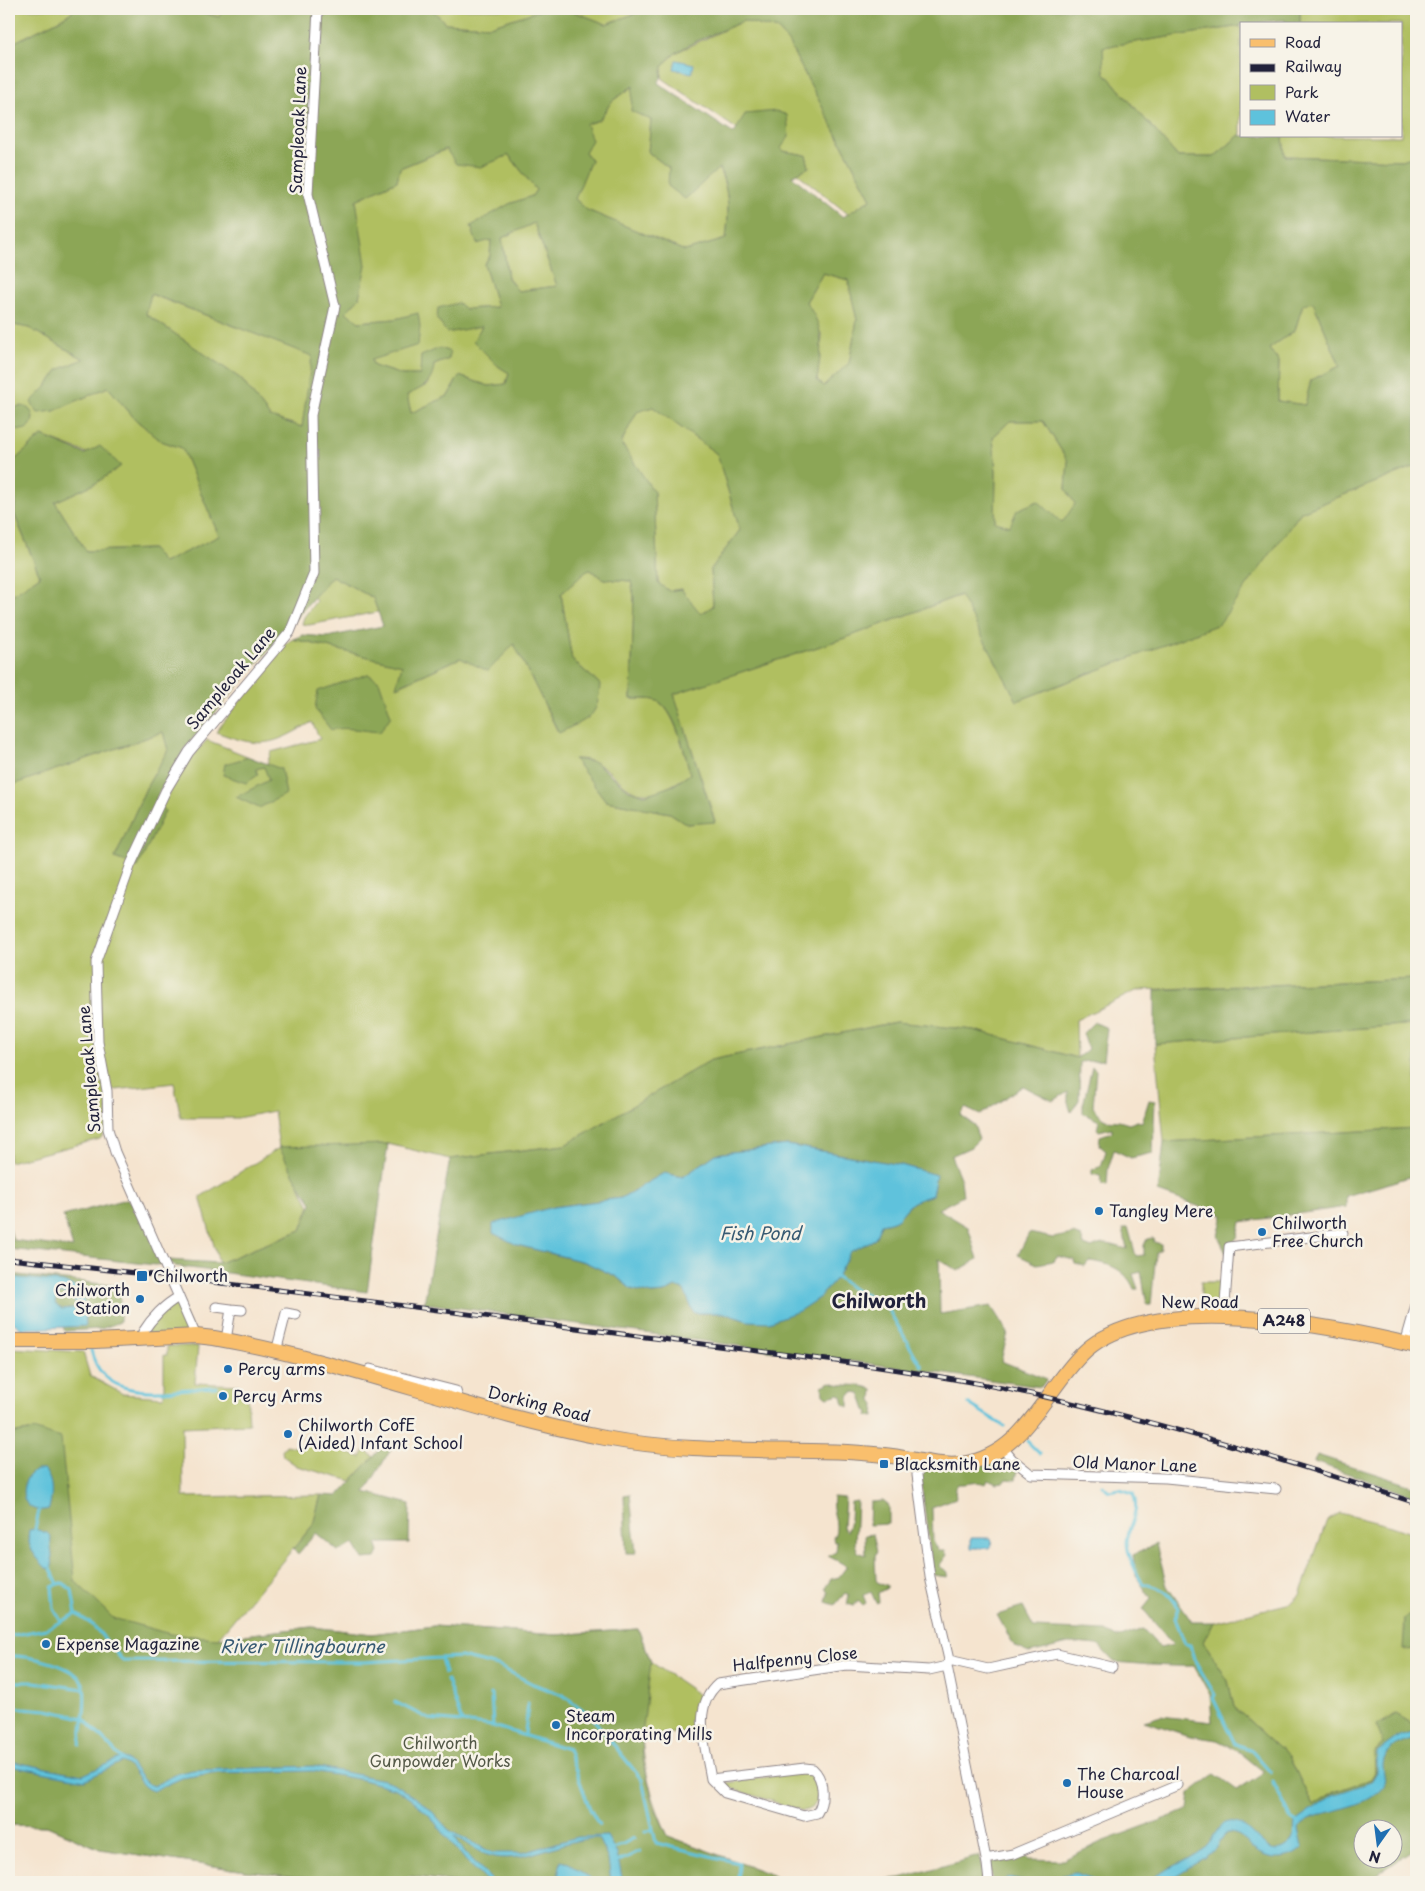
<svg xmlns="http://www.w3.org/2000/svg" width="1425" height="1891" viewBox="0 0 1425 1891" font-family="'Playpen Sans',sans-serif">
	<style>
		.green { fill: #b0bf61; stroke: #69704e }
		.forest { fill: #8ca657; stroke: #576449; fill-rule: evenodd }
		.water { fill: #5ec2dc; stroke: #40728c; fill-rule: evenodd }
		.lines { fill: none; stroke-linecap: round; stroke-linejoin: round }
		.stream { stroke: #5ec2dc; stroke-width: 3 }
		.street-casing { stroke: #8c8385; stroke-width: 11 }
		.primary-casing { stroke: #8c8385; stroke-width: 16 }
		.street { stroke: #fff; stroke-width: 9 }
		.primary { stroke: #f9bf6d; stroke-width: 14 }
		.rail-casing { stroke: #22223b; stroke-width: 5 }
		.rail { stroke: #f7f3e8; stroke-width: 3; stroke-dasharray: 9; stroke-linecap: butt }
		.poi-dot { fill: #1f6fb2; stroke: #f7f3e8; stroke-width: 2 }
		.labels { text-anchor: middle; stroke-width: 5; stroke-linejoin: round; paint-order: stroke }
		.shield { fill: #f7f3e8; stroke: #62616f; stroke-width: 1 }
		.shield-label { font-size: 15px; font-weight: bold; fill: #22223b }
		.street-label { font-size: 16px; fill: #22223b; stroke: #f7f3e8 }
		.poi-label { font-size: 16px; fill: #22223b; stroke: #f7f3e8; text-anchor: start }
		.park-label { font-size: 16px; fill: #545948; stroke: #f7f3e8 }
		.water-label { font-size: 18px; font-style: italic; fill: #375a73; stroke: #f7f3e8 }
		.quarter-label { font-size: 19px; font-weight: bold; fill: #22223b; stroke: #f7f3e8 }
	</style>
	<rect width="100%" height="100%" fill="#f7f3e8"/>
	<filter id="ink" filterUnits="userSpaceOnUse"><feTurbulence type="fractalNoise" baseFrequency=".02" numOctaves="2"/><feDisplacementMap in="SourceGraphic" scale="10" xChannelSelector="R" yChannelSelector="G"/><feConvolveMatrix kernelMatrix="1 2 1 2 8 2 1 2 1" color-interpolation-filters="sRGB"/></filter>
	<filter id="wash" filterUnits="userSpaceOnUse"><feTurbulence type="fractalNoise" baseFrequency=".0096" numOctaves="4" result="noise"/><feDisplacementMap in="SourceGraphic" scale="20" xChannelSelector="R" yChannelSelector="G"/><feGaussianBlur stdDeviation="1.12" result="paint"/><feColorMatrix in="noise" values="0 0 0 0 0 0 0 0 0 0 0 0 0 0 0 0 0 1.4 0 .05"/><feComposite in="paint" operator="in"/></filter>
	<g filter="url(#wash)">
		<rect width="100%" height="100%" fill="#f5e4cf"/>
		<path class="green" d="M9,9H76L59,20L9,45Z
			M187,9H223L220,17Z
			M432,9H544L490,26L445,23Z
			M567,9H648L606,24Z
			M1416,9V156L1401,160L1285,156L1283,136H1401V24H1300V9Z
			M743,21L778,30L788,42L871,199L848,214L797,173L809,167L806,155L783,151L746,114L738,130L662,78L663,65L677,52Z
			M1241,26V134L1214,157H1178L1104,72L1102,47Z
			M634,86L651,120L648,152L669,168L685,199L718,168C730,190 729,215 726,239L685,251L587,210L574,198L591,160L585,152L586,124L599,120L612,101Z
			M447,149L509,155L536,190L532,196L509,204L491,239L490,256L484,264L497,307L465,309L483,326L498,366L509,373L506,384L489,386L459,376L448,396L411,413L407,395L427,385L434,365L449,359L450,352L421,375H402L374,366L371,360L418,314L395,319L358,322L345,312L359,298L356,200L397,181L400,168Z
			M534,223L557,286L517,291L508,277L502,238Z
			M823,273L848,280L857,320L849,364L824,386L817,381L822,336L806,302Z
			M150,294L313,356L302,427L270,417L241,379L146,314Z
			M1313,302L1340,366L1311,380L1305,405L1278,401L1279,361L1269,349L1295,330L1303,304Z
			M9,324L29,328L84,359L58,370L46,387L32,401L54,411L108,387L136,420L161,441L182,448L219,536L163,563L151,549L86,551L55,502L96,483L121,466L42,436L9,465Z
			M653,407L717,454L740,530L711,569L713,606L700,614L681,589L669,591L658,583L654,493L621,443L637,411Z
			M1010,421H1043L1068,461L1066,489L1076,504L1063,523L1010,526L995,522L996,472L993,437Z
			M1416,466V979L1138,990L1076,1020L1077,1058L974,1030L895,1022L711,1060L565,1145L450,1159L388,1144L280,1148L310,1206L301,1230L219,1263L200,1197L279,1148L274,1111L237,1118H181L174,1083L107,1091L108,1129L100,1139L9,1162V786L163,732L168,750L146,788L115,858L138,867C156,820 171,777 207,740L267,764L271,752L320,739L312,722C271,746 262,749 216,732L285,644L293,639L403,665L397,687L460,658L514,643L558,732L600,684L572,660L561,594L589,569L604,579L631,581L634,596L631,699C638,700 648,698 655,700C674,706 686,756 690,774C617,825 627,758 575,759L606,801L670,813L687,824L715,821L674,694L848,637L961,595L1017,701L1216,625L1301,512Z
			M9,482L16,500L14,514L40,576L9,597Z
			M332,576L373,598L378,612L309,625L302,624L304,617L316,601L313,597Z
			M1416,1024V1128L1164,1142L1155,1044Z
			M1201,1282H1222L1221,1308L1201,1307Z
			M175,1299L196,1336L144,1338L146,1327Z
			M167,1346H198L195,1383L239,1385V1391L247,1392L249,1424L182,1427L183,1497L321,1495L313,1525L218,1638L312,1627L372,1634L434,1626L556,1635L638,1629L651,1662L699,1695L697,1731L642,1736C644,1772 653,1803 668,1836L791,1882H457L409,1876L400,1882H339L246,1871L100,1849L47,1826L9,1825V1570L10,1573L36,1430L9,1434V1348L83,1352L90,1376L123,1394L164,1397V1355H167Z
			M306,1441L361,1457L365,1450L374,1457L351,1481L297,1466L283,1456L282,1451L286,1445L302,1449Z
			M1340,1513L1391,1526L1416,1535V1611L1405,1618L1404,1650L1416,1649V1726L1396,1714L1383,1744L1374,1752L1375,1772L1371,1779L1334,1792L1313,1806L1289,1757L1234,1707L1228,1681L1204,1642L1214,1622L1291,1603L1300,1595L1327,1520Z
			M807,1771C822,1782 824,1807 803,1811L727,1787V1783Z"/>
		<path class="forest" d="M76,9H187L219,17L223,9H432L445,23L490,26L544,9H567L606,24L648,9H1300V24H1285V20L1241,24V26L1103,47L1104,72L1178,157H1214L1241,134V136H1283L1285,156L1401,160L1416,156V466L1301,512L1219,624L1017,701L960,595L848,637L674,694L715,822L687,824L670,813L606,801L574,759L595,762L629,790L645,795L674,785L690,774C686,756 675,706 655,700C648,698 638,700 631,699L634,596L631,581L604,579L589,569L561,594L572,660L600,684C598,720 588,718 559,733L514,644L488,671L460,658L396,687L402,665L293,639L303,635L327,637L383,626L373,598L332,576L185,748L156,798L165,811L138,867L115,858L146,788L168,750L163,732L9,786V597L40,576L14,513L16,500H9V465L42,436L85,454L100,446L121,466L96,483L55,502L86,551L152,549L163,563L219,536L182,448L161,441L136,420L108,387L54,411L38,413L31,402L46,387L58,370L84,359L29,328L9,324V45L59,20ZM743,21L778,30L788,42L871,199L843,217L792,176L809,167L806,155L783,151L781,148L789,137L787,115L776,111L745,114L734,134L658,83C663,77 661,70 664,65C675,46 723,31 743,21ZM633,86L631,111L651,120L648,152L669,168L668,186L685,199L719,168C730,190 729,215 726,239L685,251L587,210L575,199L591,160L585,152L592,140L586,124L599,120L612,101ZM446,149L456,164L481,167L509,155L536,190L532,196L509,204L471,226L477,244L491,240L490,256L484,264L497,307L465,309L458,303L438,308L437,319L447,333L482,326L473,341L498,366L509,373L506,384L489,386L459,376L448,396L411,413L407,395C422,388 433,384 434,365L449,359L450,352L440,348L421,356L420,375H402L374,366L371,360L418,345L420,326L418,313L395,319L359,322L346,312L359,298L366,265L356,200L397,181L400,168ZM534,223L557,286L518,291L508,278L502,238ZM823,273L848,280L857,320L849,363L824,386L817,381C821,346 827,332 806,302ZM151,294L312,356L302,427L270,417L241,379L146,314ZM1313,302L1340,366L1311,380L1305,405L1278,401L1279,361L1269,349L1295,330L1303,304ZM653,407L717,454L740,530L711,569L713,606L701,614L681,589L669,591L658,583L654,492L621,443L637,412ZM1010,421H1043L1068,461L1066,489L1075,504L1062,523L1038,501L1017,510L1010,526L995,522L996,472L993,437Z
			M9 418a12 12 0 1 1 24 0a12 12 0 1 1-24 0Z
			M368,674L379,681L391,716L380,732C364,731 346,726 331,730L315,709L318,691Z
			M249,757L281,769L286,794L259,808L236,797L269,780L264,767L256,769L258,775L246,783L223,775L225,764Z
			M1416,979V1024L1155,1044V990Z
			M896,1022L974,1030L1077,1058L1088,1049L1083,1033L1094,1022L1107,1028L1103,1060L1080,1062L1079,1100L1071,1112L1068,1102V1092L1053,1101L1023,1086L980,1115L965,1108L960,1115L974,1125L979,1139L971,1147L951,1156L961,1180L963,1196L938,1209L968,1227L978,1259L958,1271L939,1259L940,1314L991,1306L1008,1333L1001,1361L1047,1379L1041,1387L424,1303L450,1159L565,1145L711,1060ZM787,1145L901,1165L935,1175L932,1195C926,1198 914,1200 910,1205C898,1217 900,1221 881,1224L875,1239L849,1252L837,1277L748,1321L723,1313H694L685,1290L675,1287L664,1293L652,1294L631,1289L617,1277L585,1262L517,1245L553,1207L621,1198L664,1173L683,1177L716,1154Z
			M1092,1067L1096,1070L1093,1107L1105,1120L1119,1121L1129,1124L1137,1121L1142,1122L1149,1100L1155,1101L1153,1153L1131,1158L1114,1150L1108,1169L1107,1186L1102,1185L1100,1176L1092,1174V1170L1101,1166L1106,1151L1099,1145L1100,1136L1112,1132V1128L1099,1131L1097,1129L1099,1121L1083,1113V1105Z
			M1416,1128V1175L1346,1196V1207L1241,1222L1238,1236L1226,1252L1218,1236L1223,1215L1158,1192L1164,1142Z
			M388,1144L367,1292L175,1266L168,1260L219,1263L301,1230L312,1203L297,1181L279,1147Z
			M127,1199L140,1208L166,1264L155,1265L9,1249V1226L13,1240L73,1248L63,1216Z
			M1128,1227L1136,1256L1144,1255V1245L1147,1239L1153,1238L1154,1242L1161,1244V1249L1156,1253L1151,1305H1147L1141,1272L1133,1274L1138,1289H1134C1126,1269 1108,1263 1089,1261L1085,1266L1075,1264L1074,1260L1057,1256L1054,1261L1037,1264L1018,1255L1029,1233L1053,1238L1073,1234L1081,1237L1084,1245L1092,1248C1105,1240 1114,1246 1127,1249L1123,1229Z
			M9,1274L121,1286L120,1322L101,1329L65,1331L46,1296L9,1293Z
			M831,1382C845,1388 861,1382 873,1390L872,1401L875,1405L874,1417L868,1416L869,1412L866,1410L860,1393L853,1392L849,1397V1407L844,1404L842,1396L839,1394L828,1397L823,1394L822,1386Z
			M36,1430L61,1438L75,1581L113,1618L170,1634L217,1638L312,1627L372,1634L434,1626L556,1635L638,1629L651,1662L642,1736L643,1760L654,1806L668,1836L791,1882H457L409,1876L400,1882H339L246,1871L100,1849L47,1826L9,1825V1434Z
			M387,1442L393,1446L365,1492L410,1504L409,1543H376L379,1552L376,1558L363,1559L354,1544L338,1551L316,1533L298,1554L293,1549L313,1525L321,1495L338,1496Z
			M1317,1455L1416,1487V1497L1314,1462Z
			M1011,1459L1019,1463L1016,1480L1006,1479L1003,1483L997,1484L988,1480L986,1484C978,1480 968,1485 958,1484L955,1489L956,1498L932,1507L933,1540L939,1551H945L947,1555L939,1566L948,1572L947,1577L933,1575L920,1474L933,1468L991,1461L1007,1463Z
			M630,1494L636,1553H626L624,1495Z
			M833,1497L845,1498L843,1527L847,1532L850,1520L851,1502L857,1501L855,1544L858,1552L866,1555L865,1535L873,1534L877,1551L875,1556L876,1580L879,1584L887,1585V1588L878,1593L879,1602L876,1603L871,1592L863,1595L866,1603L863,1605L858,1600L854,1606L847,1604L849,1595L845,1593L835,1605L826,1602L828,1593L825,1588L831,1579L839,1577L847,1566L828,1556L836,1552L837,1542H834L833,1538C841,1525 830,1511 833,1497Z
			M883,1501L889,1506V1524L869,1525L870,1502Z
			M1156,1544L1167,1586L1192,1622H1214L1204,1642L1228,1681L1234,1707L1289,1757L1313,1806L1334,1792L1371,1779L1375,1772L1374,1752L1383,1744L1377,1725L1396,1714L1416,1726V1848L1366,1882H992L990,1863L1021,1854L1029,1859L1063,1860L1101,1842L1188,1810L1190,1793L1215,1774L1237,1790L1264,1772L1237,1750L1217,1740L1190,1736L1144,1721L1161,1716L1212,1722L1210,1695L1194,1666C1167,1667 1141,1664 1114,1662L1098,1645L1073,1643L1029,1653L1015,1647L997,1615L1023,1607L1034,1628L1106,1631L1118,1638L1143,1629L1160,1648L1173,1645L1143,1609L1151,1599L1136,1576L1133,1555ZM1362,1828H1392V1858H1362Z
			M1416,1611V1649L1403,1650L1405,1618Z
			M979,1856L986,1882H852L900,1878Z"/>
		<path class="water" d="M676,60L694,64L692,73L674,69Z
			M787,1145L901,1165L936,1175L932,1195C926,1198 914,1200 910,1205C897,1218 902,1220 881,1224L875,1239L850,1252L837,1277L820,1297L799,1311L769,1322L748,1321L723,1313H694L684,1290L675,1287L664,1293L652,1294L631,1289L617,1277L585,1262L517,1245L493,1233V1224L553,1207L621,1198L664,1173L683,1177L716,1154Z
			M9,1277L63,1282L78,1288L84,1301L86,1326L22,1329L9,1319ZM62,1293L73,1298L76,1304L75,1308L62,1309L55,1304L56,1296Z
			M36,1470H44C54,1481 52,1495 49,1509C20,1517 15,1482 36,1470Z
			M35,1529L47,1533L51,1537C49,1548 55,1560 51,1569L46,1568C35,1556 26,1547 29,1530Z
			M971,1538H990L992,1544L990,1548H971Z
			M1416,1731V1738C1402,1741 1384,1749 1383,1765C1383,1773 1386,1778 1384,1786C1362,1813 1328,1805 1301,1825L1299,1829L1303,1847C1291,1862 1266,1861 1252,1848C1243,1839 1241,1833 1226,1833L1216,1849L1206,1857L1165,1882H1146C1165,1868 1189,1862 1206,1847C1214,1839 1217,1824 1229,1822C1250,1817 1264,1863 1287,1846C1290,1844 1293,1841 1294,1837C1295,1833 1294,1827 1295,1822L1333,1795L1371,1782L1377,1772V1752L1399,1736Z
			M122,1757C136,1763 139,1782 153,1786L179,1773L193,1770L314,1766L384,1780L393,1783L427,1806L449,1830L493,1853H522L577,1837L607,1836L617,1854L623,1882H611L608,1859L598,1838C563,1838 520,1867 488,1855C476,1852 466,1841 454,1836L465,1852L494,1882H488L466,1861L429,1815L413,1801L396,1789L363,1780L313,1771L212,1773L182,1778L153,1791C137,1787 136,1767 122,1762L85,1780L9,1766V1761L83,1775Z
			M561,1861L569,1863L595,1882H557Z
			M1076,1873L1102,1882H1084L1070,1879L1050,1882H1005L1007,1877L1028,1881Z"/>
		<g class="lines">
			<path class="stream" d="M837,1277L856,1291L876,1299L888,1309L922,1367
				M91,1350C104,1408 172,1388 216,1387
				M969,1404L1004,1426
				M1027,1441L1040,1454
				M1102,1485L1109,1491L1120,1489L1133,1493C1141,1512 1128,1523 1127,1542C1127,1554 1136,1572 1142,1583C1164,1590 1165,1588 1179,1608L1175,1618L1185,1644L1190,1645L1194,1659L1215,1695L1213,1698L1235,1744L1250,1749L1271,1773
				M35,1529L39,1511
				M51,1569L58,1584L63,1583L72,1590L76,1614
				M58,1584L52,1587L54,1609L61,1621
				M9,1636L46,1629L76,1614L93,1625L123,1661L364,1662L461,1657L498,1666L533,1684L563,1695L590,1715L642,1780L656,1843L739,1863L738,1882
				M9,1656C27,1655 80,1665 84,1687C87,1705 82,1727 80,1745
				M441,1658L445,1673
				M447,1680L462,1722L493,1726L568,1749L590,1809L599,1825
				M11,1682H34L84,1689
				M491,1694L493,1726
				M395,1702L429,1719L462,1722
				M9,1707L47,1710L83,1718L122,1759
				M525,1734L528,1703
				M1273,1782L1291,1818L1297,1822
				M645,1832L651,1830
				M612,1850L634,1838
				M617,1862L640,1851"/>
		</g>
	</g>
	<g filter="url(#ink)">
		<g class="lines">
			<g class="street-casing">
				<path id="street" d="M216,1307L231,1309
					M1224,1318L1229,1247L1343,1233
					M196,1336L115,1152L108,1129L107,1091L98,1042L96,962L131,864L166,790L189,752L290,632L314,573L311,415L335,306L308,194L318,9
					M144,1338L143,1332C151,1319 165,1304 179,1297
					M226,1340L231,1309L242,1310
					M1405,1344L1416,1305
					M276,1352L286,1313L296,1315
					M370,1369L456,1391L459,1401
					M1003,1448L1012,1459L1031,1474L1166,1478L1276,1489
					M918,1460L917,1475L930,1577L949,1660L947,1666L987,1864L989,1882
					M949,1660L988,1669L1057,1654L1112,1667
					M711,1779L805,1768L813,1769C824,1779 825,1800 817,1813L804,1816L725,1793L711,1779C706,1748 691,1707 718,1684L847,1665L929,1670L947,1666
					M986,1859L1013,1854L1178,1785"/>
			</g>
			<g class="primary-casing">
				<path id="primary" d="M9,1341H95L196,1336L214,1338C346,1361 473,1413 605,1438C684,1453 767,1449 848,1452C863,1453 878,1454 892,1456C915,1459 940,1467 962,1464C1024,1455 1043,1393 1082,1354C1148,1288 1333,1326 1416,1346"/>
			</g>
			<use href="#street" class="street"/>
			<use href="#primary" class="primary"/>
			<g class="rail-casing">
				<path id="rail" d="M9,1259C216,1281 423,1308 630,1335C770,1353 912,1367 1050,1398C1174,1426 1295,1463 1416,1503"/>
			</g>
			<use href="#rail" class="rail"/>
		</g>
	</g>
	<g class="poi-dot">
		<circle cx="1099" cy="1211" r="5"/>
		<circle cx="1262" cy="1232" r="5"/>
		<rect x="136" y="1270" width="12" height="12" rx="2.5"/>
		<circle cx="140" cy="1299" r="5"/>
		<circle cx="228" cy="1369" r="5"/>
		<circle cx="223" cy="1396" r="5"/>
		<circle cx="288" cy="1434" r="5"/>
		<rect x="879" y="1459" width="10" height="10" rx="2.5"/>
		<circle cx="46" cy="1644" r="5"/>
		<circle cx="556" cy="1725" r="5"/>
		<circle cx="1067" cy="1783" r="5"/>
	</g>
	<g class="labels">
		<rect class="shield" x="1258" y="1308.5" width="52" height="25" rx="4"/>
		<g class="shield-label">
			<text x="1284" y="1326">A248</text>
		</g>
		<g class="street-label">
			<text transform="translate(298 130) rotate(-88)" y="6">Sampleoak Lane</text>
			<text transform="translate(231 678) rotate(-50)" y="6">Sampleoak Lane</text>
			<text transform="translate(89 1069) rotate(-95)" y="6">Sampleoak Lane</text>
			<text x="1200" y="1308">New Road</text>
			<text transform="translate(539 1404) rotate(14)" y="6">Dorking Road</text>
			<text transform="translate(1135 1464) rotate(2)" y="6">Old Manor Lane</text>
			<text transform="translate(795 1659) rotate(-6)" y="6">Halfpenny Close</text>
		</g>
		<g class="poi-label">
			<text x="1109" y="1217">Tangley Mere</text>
			<text x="1272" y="1229">Chilworth<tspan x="1272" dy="18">Free Church</tspan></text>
			<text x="153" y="1282">Chilworth</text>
			<text x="130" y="1296" text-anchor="end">Chilworth<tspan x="130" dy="18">Station</tspan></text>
			<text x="238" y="1375">Percy arms</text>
			<text x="233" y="1402">Percy Arms</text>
			<text x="298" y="1431">Chilworth CofE<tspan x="298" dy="18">(Aided) Infant School</tspan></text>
			<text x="894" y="1470">Blacksmith Lane</text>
			<text x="56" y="1650">Expense Magazine</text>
			<text x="566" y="1722">Steam<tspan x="566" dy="18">Incorporating Mills</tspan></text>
			<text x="1077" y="1780">The Charcoal<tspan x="1077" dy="18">House</tspan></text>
		</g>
		<g class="park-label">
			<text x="440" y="1749">Chilworth<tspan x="440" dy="18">Gunpowder Works</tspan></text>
		</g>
		<g class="water-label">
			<text x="760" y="1240">Fish Pond</text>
			<text x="302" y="1653">River Tillingbourne</text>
		</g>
		<g class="quarter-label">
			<text x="879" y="1308">Chilworth</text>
		</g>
	</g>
	<rect width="1425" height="1891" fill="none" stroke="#f7f3e8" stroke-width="30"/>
	<rect x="1240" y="22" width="162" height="115" fill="#f7f3e8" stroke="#a29fa3"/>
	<rect x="1250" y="39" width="25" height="8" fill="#f9bf6d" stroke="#a29fa3"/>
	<text x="1285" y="48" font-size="15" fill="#22223b">Road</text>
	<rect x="1250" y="64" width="25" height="8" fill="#22223b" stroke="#a29fa3"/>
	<text x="1285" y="72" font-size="15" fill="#22223b">Railway</text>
	<rect x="1250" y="85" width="25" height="15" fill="#b0bf61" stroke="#a29fa3"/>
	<text x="1285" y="98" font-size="15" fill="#22223b">Park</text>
	<rect x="1250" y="110" width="25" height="15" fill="#5ec2dc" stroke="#a29fa3"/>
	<text x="1285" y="122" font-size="15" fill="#22223b">Water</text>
	<g transform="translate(1378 1844) rotate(194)"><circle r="24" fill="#f7f3e8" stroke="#a29fa3"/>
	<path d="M0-4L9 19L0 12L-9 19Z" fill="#1f6fb2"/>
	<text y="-8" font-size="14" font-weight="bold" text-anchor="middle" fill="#22223b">N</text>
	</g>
</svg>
